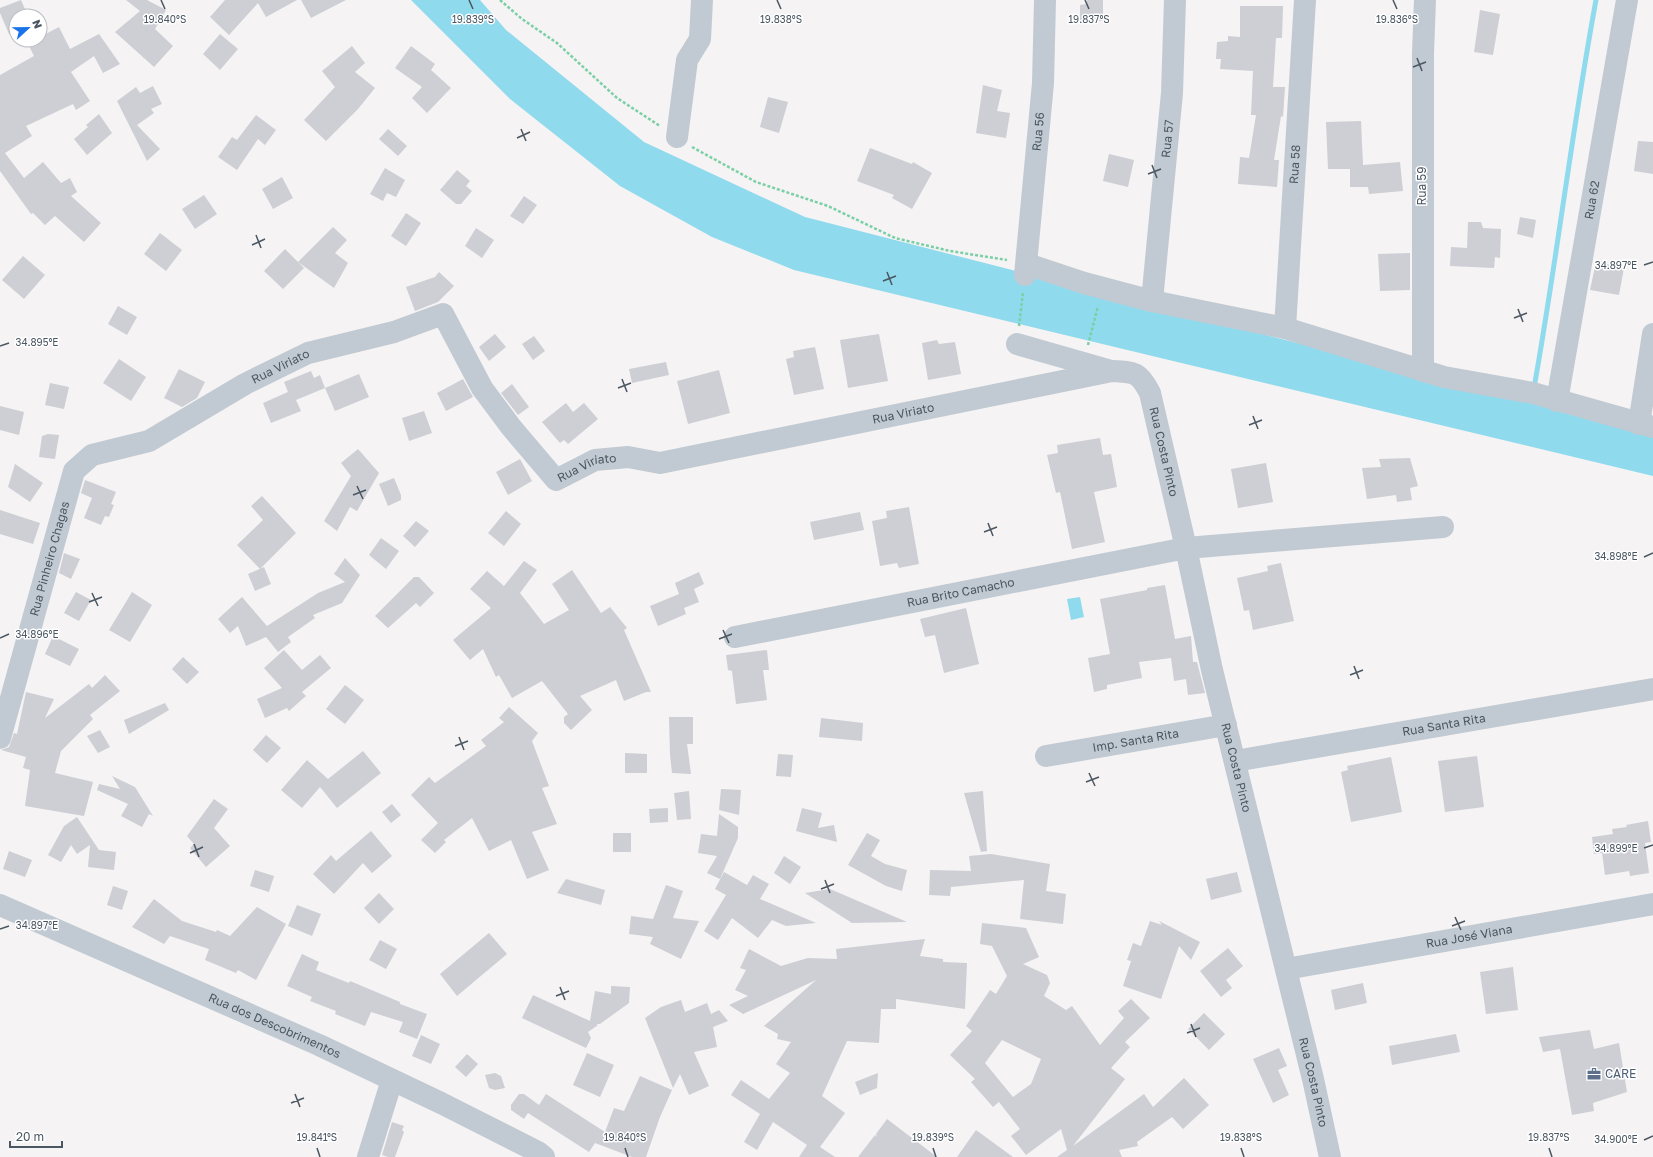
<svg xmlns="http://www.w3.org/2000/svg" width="1653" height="1157" viewBox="0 0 1653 1157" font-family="'Golos Text',sans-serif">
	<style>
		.water { fill: #90daee }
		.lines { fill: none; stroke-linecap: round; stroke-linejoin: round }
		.stream { stroke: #90daee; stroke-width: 5 }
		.building { fill: #cdcfd5; fill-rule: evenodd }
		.path { stroke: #7ad0a6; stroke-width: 2.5; stroke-dasharray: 3 2; stroke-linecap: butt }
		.minor { stroke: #c1cad2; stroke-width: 22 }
		.ticks { fill: none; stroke: #4a5661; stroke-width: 1.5 }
		.labels { text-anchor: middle; stroke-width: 3; stroke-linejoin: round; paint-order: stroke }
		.street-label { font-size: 12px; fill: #4a5661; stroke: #fff }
		.service-label { font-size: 12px; fill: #4e5e75; stroke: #fff; text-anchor: start }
		.ticks-label { font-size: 10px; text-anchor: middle; fill: #4a5661; stroke: #fff; stroke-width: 3; stroke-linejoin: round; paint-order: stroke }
	</style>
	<rect width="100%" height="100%" fill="#f5f3f3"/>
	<path class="water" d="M411,0H480L506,30L644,142L805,217L1653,434V476L794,270L712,237L620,186L510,99Z
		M1080,597L1084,617L1071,620L1067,599Z"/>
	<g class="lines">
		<path class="stream" d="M1534,388C1557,259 1572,129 1596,0"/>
	</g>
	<path class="building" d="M21,0L28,16H16V31L9,34L0,13V8Z
		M126,0H147L166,10L155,29L173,46L154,67L115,32L140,11Z
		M225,0H297L266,17L258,3L229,35L210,17Z
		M301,0H346L311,18Z
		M1087,0H1103V21H1080V5L1087,4Z
		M1240,6H1283L1282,38H1276L1273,87H1285L1283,117L1281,116L1274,160H1279L1277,187L1238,184L1240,157L1249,158L1256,115H1251L1253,71L1220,69L1221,59H1216L1217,42L1228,41V36L1240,37Z
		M1480,10L1500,14L1493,55L1474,52Z
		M59,27L70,49L99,34L120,64L103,73L94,56L71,72L90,101L76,110L73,104L26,126L32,136L5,153L24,178L43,162L61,183L70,178L77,192L71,196L101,223L84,242L55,216L45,225L33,213L31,214L0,171V75L34,56L26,40H40V37Z
		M220,34L238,49L220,70L203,54Z
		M352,46L365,63L355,72L375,88L358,109L326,141L304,120L335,87L322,71Z
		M411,46L435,64L431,70L451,88L427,113L412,98L422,87L395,68Z
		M983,85L1002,90L997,111L1010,113L1006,138L976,133Z
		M153,86L162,104L151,109L154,113L137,125L160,149L147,161L117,101L136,87L140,93Z
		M768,97L788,102L779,133L760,127Z
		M99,114L112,133L87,155L74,139L88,127L86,125Z
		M256,115L276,130L265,145L258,139L237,170L218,157L232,137L237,140Z
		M1361,121L1363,165L1400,162L1403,191L1369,194L1368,187H1350V169H1328L1326,122Z
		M388,129L407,146L398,156L379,139Z
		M1638,141L1653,142V174L1634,171Z
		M870,148L912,164L913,162L932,173L912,209L892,198L894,195L857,181Z
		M1109,154L1134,160L1128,187L1103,181Z
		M385,168L405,180L396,197L387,193L383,201L370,194Z
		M457,170L470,181L466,186L472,191L461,204H456L440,190Z
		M282,177L293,198L273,209L262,189Z
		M204,195L217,214L195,229L182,209Z
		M524,196L537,205L523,224L510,216Z
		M406,213L421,223L406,246L391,236Z
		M1520,217L1536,220L1533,238L1517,234Z
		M1468,222H1481L1483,228L1501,229L1500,258L1495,257L1494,268L1450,266L1451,247L1467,248Z
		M333,227L347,240L335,253L348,263L334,288L298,262Z
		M476,228L494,240L482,258L465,246Z
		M160,233L182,250L166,271L144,254Z
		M285,249L304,268L283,289L264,271Z
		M1410,253V290L1380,291L1378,254Z
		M23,256L45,275L24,299L2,280Z
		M1596,262L1624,268L1619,295L1590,290Z
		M439,272L454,286L438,302L415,311L406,287L435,277Z
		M118,306L137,317L127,335L108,324Z
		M495,334L506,347L489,361L479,347Z
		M879,334L888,381L848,388L840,340Z
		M534,336L545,351L533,360L522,344Z
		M937,340L939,344L955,342L961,374L928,380L922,343Z
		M815,347L824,389L794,395L786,359L794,357L793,351Z
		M119,359L146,377L131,401L103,383Z
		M666,362L669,375L632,383L629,369Z
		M179,369L205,382L197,398L182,407L164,398Z
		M719,370L730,413L688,424L677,381Z
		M311,371L314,378L320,375L325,388L296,400L301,411L271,423L263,403L288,392L284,382Z
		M359,374L369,397L335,411L325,388Z
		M463,379L473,397L446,411L437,393Z
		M50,383L69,387L64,409L45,405Z
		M512,384L529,407L518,415L501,393Z
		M566,403L573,412L584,403L598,419L568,444L564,440L560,443L542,422Z
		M0,406L24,412L19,435L0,430Z
		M424,411L432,433L409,441L402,418Z
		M48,434L59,435L55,459L39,457L42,436Z
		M1100,438L1103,455L1111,454L1117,487L1094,492L1105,542L1072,549L1060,492L1056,493L1047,455L1058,453L1057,445Z
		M358,449L379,473L357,511L350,507L337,531L324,521L351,476L341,463Z
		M1410,458L1418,486L1410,488L1412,500L1397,502L1396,495L1367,499L1362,468L1381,467L1379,459Z
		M520,459L532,481L508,495L496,472Z
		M1266,463L1273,502L1238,508L1231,469Z
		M15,464L43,483L30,502L8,487Z
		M394,478L401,495V500L388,506L379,484Z
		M85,480L116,492L111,504L114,505L109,517L105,516L101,525L84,518L92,498L81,493Z
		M262,496L296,533L260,569L237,545L263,520L251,506Z
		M909,507L919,564L899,568L897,563L880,566L872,521L887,518L886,511Z
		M0,510L40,523L33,544L0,534Z
		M506,511L521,524L504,546L488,533Z
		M860,512L864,530L814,540L810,522Z
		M416,521L429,531L415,547L403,536Z
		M381,538L399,551L386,569L369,555Z
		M64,553L80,559L71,579L59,573Z
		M345,558L360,575L342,603L313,615L315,618L288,637L291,642L278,652L266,637L246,646L238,626L230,633L218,619L242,597L267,626L318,593L345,582L334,574Z
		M524,561L537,570L520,593L544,624L569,610L552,584L572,570L601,613L610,607L627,628L624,630L651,692H646L624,701L616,680L580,696L592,710L571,730L564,723V717L568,714L542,681L512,698L499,675L496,677L483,649L470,660L453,640L491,608L470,589L487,571L504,586Z
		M1281,563L1294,621L1253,630L1249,610L1244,611L1237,578L1268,571L1267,566Z
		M264,567L271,584L255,591L248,574Z
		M699,572L704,584L694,589L699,602L684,608L686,614L658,626L650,606L679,594L675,583Z
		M414,577H419L434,593L420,607L416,603L388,628L375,616Z
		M1165,585L1175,639L1191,636L1193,662H1197L1205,693L1188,695L1186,679L1174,681L1171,658L1139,662L1142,678L1107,685V689L1094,692L1088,658L1110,654L1100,599L1147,590V588Z
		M76,592L91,600L79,621L64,613Z
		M132,592L152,605L130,642L109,630Z
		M966,608L979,664L944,673L935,635L925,637L920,619Z
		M53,636L79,649L70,666L45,654Z
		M284,650L302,670L320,655L331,668L302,692L306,696L289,711L287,708L265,718L257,699L282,688L264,668Z
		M767,650L769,670H763L767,700L736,704L732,671L728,670L726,655Z
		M183,657L199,672L187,684L172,669Z
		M105,675L120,691L90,715L93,719L61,751L55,773L93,782L84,816L25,806L30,770L23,768L26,757L1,750L9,747L14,733L17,734L26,692L54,699L45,718L89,684L92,688Z
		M345,685L364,700L345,724L326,709Z
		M165,703L169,710L129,734L124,720Z
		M509,707L538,733L532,741L549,786L542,788L557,824L532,832L549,870L527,879L511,840L489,851L472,818L444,840L446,842L435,853L421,840L438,823L411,795L429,777L435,783L486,746L481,740L504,722L499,718Z
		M669,717H693V744H687L691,774L672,773L670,755Z
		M821,718L863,723L862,741L819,737Z
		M100,730L110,747L98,753L87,736Z
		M266,735L281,748L267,763L253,750Z
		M363,751L381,773L337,808L320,787L302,808L281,790L307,760L328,779Z
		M625,753L647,754V773H625Z
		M778,754L793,755L791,777L776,776Z
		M1477,756L1484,807L1445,812L1438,761Z
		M1391,757L1402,812L1351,822L1341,772L1348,770L1347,766Z
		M112,776L135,787L153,816L149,814L142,827L121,816L128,804L97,790L99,784L120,789Z
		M721,789L741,790L739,815L719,810Z
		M689,791L691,819L677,820L674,793Z
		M983,791L987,851L981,852L964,793Z
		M214,799L228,809L214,828L230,846L206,867L190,848L194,844L187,836Z
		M392,804L401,815L391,823L382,812Z
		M668,808V822L650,823L649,809Z
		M802,808L822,813L818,828L834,825L837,842L796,831Z
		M719,814L738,827V838L720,879L707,873L717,856L698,853L701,834L717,836Z
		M77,817L99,850L116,852L114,870L88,867L90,845L77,854L71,845L61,862L48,855L64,826Z
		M1648,821L1651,842L1645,843L1649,873L1630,876L1629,871L1605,875L1602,853L1594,854L1592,837L1613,834L1612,829L1627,827L1626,825Z
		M371,831L392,856L372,873L363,863L334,894L313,874L331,855L336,861Z
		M613,833H631V852H613Z
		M867,833L880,840L871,856L885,864L907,870L902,891L886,886L848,865Z
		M9,851L32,860L25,877L3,869Z
		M991,854L1050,864L1046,891L1066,894L1063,924L1020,919L1024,880L951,887L950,896L929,895L930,870L971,871L969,856Z
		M784,856L801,867L790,884L774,873Z
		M255,870L274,876L269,892L250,886Z
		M724,872L747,885L753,875L769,884L760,899L816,923L786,926L772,920L758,938L732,918L718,940L704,931L726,895L715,889Z
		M1237,872L1242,892L1211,900L1206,879Z
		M566,879L605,890L601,905L557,893Z
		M666,885L683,891L673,918L699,921L681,959L650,944L653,937L629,934L631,916L653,919Z
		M113,886L128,891L122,910L107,905Z
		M830,889L907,922L852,923L805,893Z
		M379,893L394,909L379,924L364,908Z
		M154,899L182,921L216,932L217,930L230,936L257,907L286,924L256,980L238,970L236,973L205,960L209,949L170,936L164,944L132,927Z
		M297,905L321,914L312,936L288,926Z
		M1150,921L1162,925L1159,921L1200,942L1191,960L1179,946L1161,999L1123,986L1131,961L1127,960L1133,943L1141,946Z
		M982,923L1026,928L1039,957L1023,964L1047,975L1050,983L1044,996L1066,1010L1072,1006L1100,1045L1124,1018L1118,1011L1131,999L1150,1018L1125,1042L1130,1047L1111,1068L1125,1079L1073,1146L1144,1094L1153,1107L1184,1078L1209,1105L1183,1129L1172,1117L1137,1142L1138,1146L1119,1150L1122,1157H1057L1067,1150L1061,1129L1026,1155L1011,1136L1020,1129L999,1102L993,1107L971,1082L975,1079L950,1055L972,1031L966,1026L990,990L996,994L1007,976L992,946L980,944ZM1002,1040L1041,1059L1031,1084L1013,1097L985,1063Z
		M489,933L507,954L457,996L440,974Z
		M925,939L920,956L943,959V962L967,963L965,1009L896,999V1009H881L879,1043L847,1041L822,1096L845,1113L820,1147L835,1157H799L807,1145L773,1122L757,1150L744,1142L760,1114L731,1095L741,1080L769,1099L790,1073L776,1064L791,1042L777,1039L778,1034L764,1026L816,980L743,1014L729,1005L748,996L735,990L746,970L740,968L749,949L781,966L808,958L837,959L836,949Z
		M380,940L397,949L386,969L369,960Z
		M1228,948L1243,966L1226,980L1232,988L1221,997L1200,971Z
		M302,954L319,962L316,970L349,983L350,981L400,1002V1004L427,1014L417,1039L399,1032L403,1022L371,1012L365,1026L335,1014L336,1011L310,1001L312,997L287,986Z
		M1513,967L1518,1010L1486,1014L1480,972Z
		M1363,983L1367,1003L1335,1010L1331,990Z
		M611,986L630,987L629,1003L600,1024H596L598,1025L588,1032L591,1038L586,1048L522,1018L533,995L590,1021L595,991L611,994Z
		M681,1000L685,1012L707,1003L711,1014L719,1010L728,1021L713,1027L717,1047L694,1052L709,1086L689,1095L680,1074L673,1088L645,1018L661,1007Z
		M1204,1013L1225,1034L1209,1050L1188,1029Z
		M1590,1030L1594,1049L1619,1043L1627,1092L1593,1103L1594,1111L1572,1115L1560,1049L1543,1052L1539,1037Z
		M1456,1034L1460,1052L1392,1065L1389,1046Z
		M421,1035L440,1044L431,1064L412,1056Z
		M1279,1048L1287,1066L1278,1070L1289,1095L1273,1103L1253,1059Z
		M587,1053L614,1065L600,1097L573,1085Z
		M467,1054L478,1064L466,1077L455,1067Z
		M495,1073L501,1076L505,1088L495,1090L489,1088L485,1075Z
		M878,1073L877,1088L860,1095L855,1082Z
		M640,1076L672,1090L660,1117L646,1157H632L595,1143L589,1152L528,1113L524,1119L511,1110V1105L519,1094H524L539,1105L546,1094L605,1132L614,1108L624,1111Z
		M887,1119L937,1157H858L875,1135L877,1137L876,1134Z
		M392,1122L404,1126L402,1130L404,1132L395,1157H388L382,1155Z
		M976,1130L1013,1157H957Z"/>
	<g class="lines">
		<path class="path" d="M500,0L522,19L557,43L617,98L660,126
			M692,147L756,182L828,206L895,238L950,251L1007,260
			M1019,326L1023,293
			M1088,345L1098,306"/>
		<g class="minor">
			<path d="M677,137L687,60L700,39L702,0"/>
			<path d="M1027,264L1084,283L1152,301L1285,328L1444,377L1533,393L1653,427"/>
			<path id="s1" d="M1025,275L1043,83L1045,0"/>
			<path id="s2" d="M1152,301L1172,93L1175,0"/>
			<path id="s3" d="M1285,328L1305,0"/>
			<path d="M1017,344L1108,370"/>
			<path d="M1423,371V53L1425,0"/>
			<path id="s4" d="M1557,401L1627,0"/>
			<path d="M1639,424L1653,334"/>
			<path id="s5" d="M735,637L1186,548L1443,527"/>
			<path id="s6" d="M0,738L74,471L92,455L149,441L245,384L308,353L394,332L443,314L482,388L511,427L556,480L595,460L628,457L660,463L1112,371C1135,372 1139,372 1150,393L1186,548L1212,670L1313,1079L1330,1157"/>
			<path id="s7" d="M1046,756L1226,725"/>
			<path id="s8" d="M1235,761L1653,689"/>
			<path id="s9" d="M0,905L319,1045L441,1103L538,1152L544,1157"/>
			<path id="s10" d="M1286,969L1653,904"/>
			<path d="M368,1157L392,1080"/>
		</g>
	</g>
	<path class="ticks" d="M161,0L165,9M469,0L473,9M777,0L781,9M1085,0L1089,9M1393,0L1397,9M1417,58L1422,71M1413,67L1426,62M521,129L526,141M517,138L530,132M1152,165L1157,178M1148,174L1161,169M256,235L261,248M252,245L265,239M1644,265L1653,262M887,272L892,285M883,281L896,276M1518,309L1523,322M1514,318L1527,313M0,346L9,343M622,379L627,392M618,388L631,383M1253,416L1258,429M1249,425L1262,420M357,486L363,499M353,495L366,490M988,523L993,536M984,532L997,527M1644,557L1653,553M92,593L98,606M89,602L102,597M723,630L729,643M0,638L9,634M719,639L732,634M1354,666L1359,679M1350,675L1363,670M459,737L464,750M455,746L468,741M1089,773L1095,786M1086,782L1099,777M194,844L199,857M1644,848L1653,845M190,853L203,847M825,880L830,893M821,889L834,884M1455,917L1461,930M1452,926L1465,921M0,929L9,926M560,987L565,1000M556,996L569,991M1191,1024L1196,1037M1187,1033L1200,1028M295,1094L300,1107M291,1103L304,1098M1644,1140L1653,1136M317,1148L320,1157M625,1148L628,1157M933,1148L936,1157M1241,1148L1244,1157M1549,1148L1552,1157"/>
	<defs>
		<g id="office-bare" transform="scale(1.08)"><path d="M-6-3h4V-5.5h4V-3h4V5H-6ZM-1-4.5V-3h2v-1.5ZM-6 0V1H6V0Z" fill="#5c6f8a" stroke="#fff" stroke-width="2.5" paint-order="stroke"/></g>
	</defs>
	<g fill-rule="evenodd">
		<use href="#office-bare" x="1594" y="1074"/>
	</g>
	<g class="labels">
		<g class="street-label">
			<text dy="4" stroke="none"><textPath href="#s1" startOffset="144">Rua 56</textPath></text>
			<text dy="4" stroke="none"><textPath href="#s2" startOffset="163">Rua 57</textPath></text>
			<text dy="4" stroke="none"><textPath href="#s3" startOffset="164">Rua 58</textPath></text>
			<text transform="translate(1422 186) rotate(-90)" y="4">Rua 59</text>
			<text dy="4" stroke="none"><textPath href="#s4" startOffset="204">Rua 62</textPath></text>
			<text dy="4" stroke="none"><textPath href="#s6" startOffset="511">Rua Viriato</textPath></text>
			<text dy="4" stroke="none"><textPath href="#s6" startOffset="1242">Rua Viriato</textPath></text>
			<text dy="4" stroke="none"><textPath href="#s6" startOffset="1563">Rua Costa Pinto</textPath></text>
			<text dy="4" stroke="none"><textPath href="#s6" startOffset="918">Rua Viriato</textPath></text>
			<text dy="4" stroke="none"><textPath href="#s6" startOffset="186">Rua Pinheiro Chagas</textPath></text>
			<text dy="4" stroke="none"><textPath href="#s5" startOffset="230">Rua Brito Camacho</textPath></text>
			<text dy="4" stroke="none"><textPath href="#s8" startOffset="212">Rua Santa Rita</textPath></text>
			<text dy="4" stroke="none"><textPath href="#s7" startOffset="91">Imp. Santa Rita</textPath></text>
			<text dy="4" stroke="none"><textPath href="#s6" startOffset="1887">Rua Costa Pinto</textPath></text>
			<text dy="4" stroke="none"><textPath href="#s10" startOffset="186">Rua José Viana</textPath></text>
			<text dy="4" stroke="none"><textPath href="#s9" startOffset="300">Rua dos Descobrimentos</textPath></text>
			<text dy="4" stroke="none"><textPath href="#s6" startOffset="2211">Rua Costa Pinto</textPath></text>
		</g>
		<g class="service-label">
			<text x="1605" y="1078">CARE</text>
		</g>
	</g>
	<g class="ticks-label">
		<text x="165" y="23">19.840°S</text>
		<text x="473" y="23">19.839°S</text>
		<text x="781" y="23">19.838°S</text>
		<text x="1089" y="23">19.837°S</text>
		<text x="1397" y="23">19.836°S</text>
		<text x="1616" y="269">34.897°E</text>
		<text x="37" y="346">34.895°E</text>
		<text x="1616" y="560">34.898°E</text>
		<text x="37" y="638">34.896°E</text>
		<text x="1616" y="852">34.899°E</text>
		<text x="37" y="929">34.897°E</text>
		<text x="317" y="1141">19.841°S</text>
		<text x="625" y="1141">19.840°S</text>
		<text x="933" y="1141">19.839°S</text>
		<text x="1241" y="1141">19.838°S</text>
		<text x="1549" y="1141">19.837°S</text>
		<text x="1616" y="1143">34.900°E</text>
	</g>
	<g transform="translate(28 28) rotate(68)"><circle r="19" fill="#ffffff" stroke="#b7bbc0"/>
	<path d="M0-3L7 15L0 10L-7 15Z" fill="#1a73e8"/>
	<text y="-6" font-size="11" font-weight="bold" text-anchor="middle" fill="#4a5661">N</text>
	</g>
	<path d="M10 1141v6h52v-6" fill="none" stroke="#4a5661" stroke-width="2"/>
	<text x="16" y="1141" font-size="12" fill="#4a5661" stroke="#ffffff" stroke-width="3" paint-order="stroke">20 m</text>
</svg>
